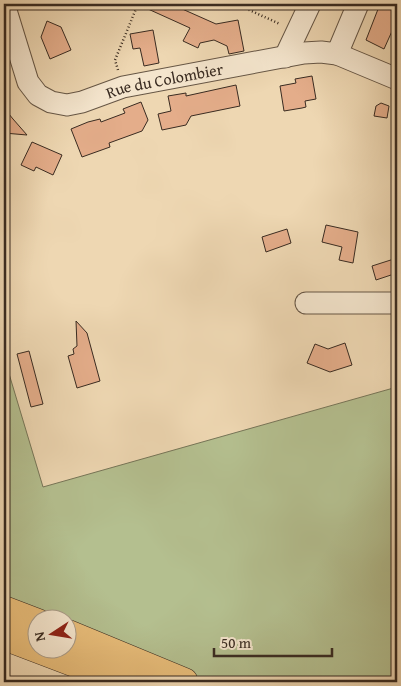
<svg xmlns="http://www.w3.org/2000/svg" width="401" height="686" viewBox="0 0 401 686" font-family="'Gentium Book Plus',serif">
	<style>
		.green { fill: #b4bf8f; stroke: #767558 }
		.building { fill: #e4ad8a; stroke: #392b21 }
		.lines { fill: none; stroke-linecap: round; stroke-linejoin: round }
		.minor-casing { stroke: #665645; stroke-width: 23 }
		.highway-casing { stroke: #392b21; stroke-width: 29 }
		.path { stroke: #392b21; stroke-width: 2.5; stroke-dasharray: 1 2.5; stroke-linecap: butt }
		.minor { stroke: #f4e5cd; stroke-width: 21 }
		.highway { stroke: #e7bc79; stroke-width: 28 }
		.labels { text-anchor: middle; stroke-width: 4; stroke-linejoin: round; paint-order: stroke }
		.street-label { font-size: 16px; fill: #392b21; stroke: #f4e5cd }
	</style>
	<rect width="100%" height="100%" fill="#eed7b2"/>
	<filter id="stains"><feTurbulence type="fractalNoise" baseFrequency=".004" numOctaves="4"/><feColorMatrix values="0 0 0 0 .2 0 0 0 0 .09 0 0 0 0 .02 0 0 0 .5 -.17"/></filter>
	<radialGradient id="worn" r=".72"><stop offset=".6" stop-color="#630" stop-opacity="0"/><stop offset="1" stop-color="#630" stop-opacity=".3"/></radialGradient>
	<path class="green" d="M7,367L43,487L397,387V682H156L68,643V618L4,615V368Z"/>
	<path class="building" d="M137,4H182L180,8L216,24L238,20L244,51L229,54L227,46L214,40L200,43L198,48L183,41L190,28Z
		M380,4H397V20L384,49L366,40Z
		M47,21L61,27L71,50L50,59L41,37Z
		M153,30L159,63L144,66L140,48L133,49L130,34Z
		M312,76L316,99L305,101L306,107L302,108L284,111L280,86L296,83L295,79Z
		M236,85L240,106L191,116L186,125L162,130L158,114L171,111L168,96L186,93V96Z
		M141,102L148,120L142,131L109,143L110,147L82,157L71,129L88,122L100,119L101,122L125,113L123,109Z
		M381,103L389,106L387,118L374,116L376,106Z
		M4,108L13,119L27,135L4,133Z
		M32,142L62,155L53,175L36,167L34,171L21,165Z
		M326,225L358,232L353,263L339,260L342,247L322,242Z
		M287,229L291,243L266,252L262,237Z
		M397,258V273L376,280L372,266Z
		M76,321L87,333L100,381L77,388L68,356L74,354L73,349L77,346Z
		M345,343L352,365L330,372L307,363L315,344L328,349Z
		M29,351L43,404L31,407L17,354Z"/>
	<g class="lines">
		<g class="minor-casing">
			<g id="minor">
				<path id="s1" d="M4,4L28,82L38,95L51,102L67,105L82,102L123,87L304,53L321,52L337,54L358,4"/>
				<path d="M337,54L397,79"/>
				<path d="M285,57L310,4"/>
				<path d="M306,303H397"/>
			</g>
		</g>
		<g class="highway-casing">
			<path id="highway" d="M4,610L38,623
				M68,634L184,682
				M4,636L125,682"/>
		</g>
		<path class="path" d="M236,4L280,24
			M118,70L115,60L138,4"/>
		<use href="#minor" class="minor"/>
		<use href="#highway" class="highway"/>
	</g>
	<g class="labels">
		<g class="street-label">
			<text dy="6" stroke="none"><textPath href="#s1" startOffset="230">Rue du Colombier</textPath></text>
		</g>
	</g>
	<rect width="401" height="686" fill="none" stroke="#eed7b2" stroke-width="20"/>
	<rect x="5" y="5" width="391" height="676" fill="none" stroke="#392b21" stroke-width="2.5"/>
	<rect x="10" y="10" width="381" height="666" fill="none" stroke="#392b21"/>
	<g transform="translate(52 634) rotate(258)"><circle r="24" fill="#f4e5cd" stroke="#a99b88"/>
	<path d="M0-4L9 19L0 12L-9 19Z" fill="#8f2418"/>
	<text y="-8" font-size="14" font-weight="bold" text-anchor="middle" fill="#392b21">N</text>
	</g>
	<path d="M214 648v8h118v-8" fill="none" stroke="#392b21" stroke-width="2.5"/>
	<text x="221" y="648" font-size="15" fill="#392b21" stroke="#f4e5cd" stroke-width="4" paint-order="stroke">50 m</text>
	<rect width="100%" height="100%" filter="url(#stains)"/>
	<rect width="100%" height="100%" fill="url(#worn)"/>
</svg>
